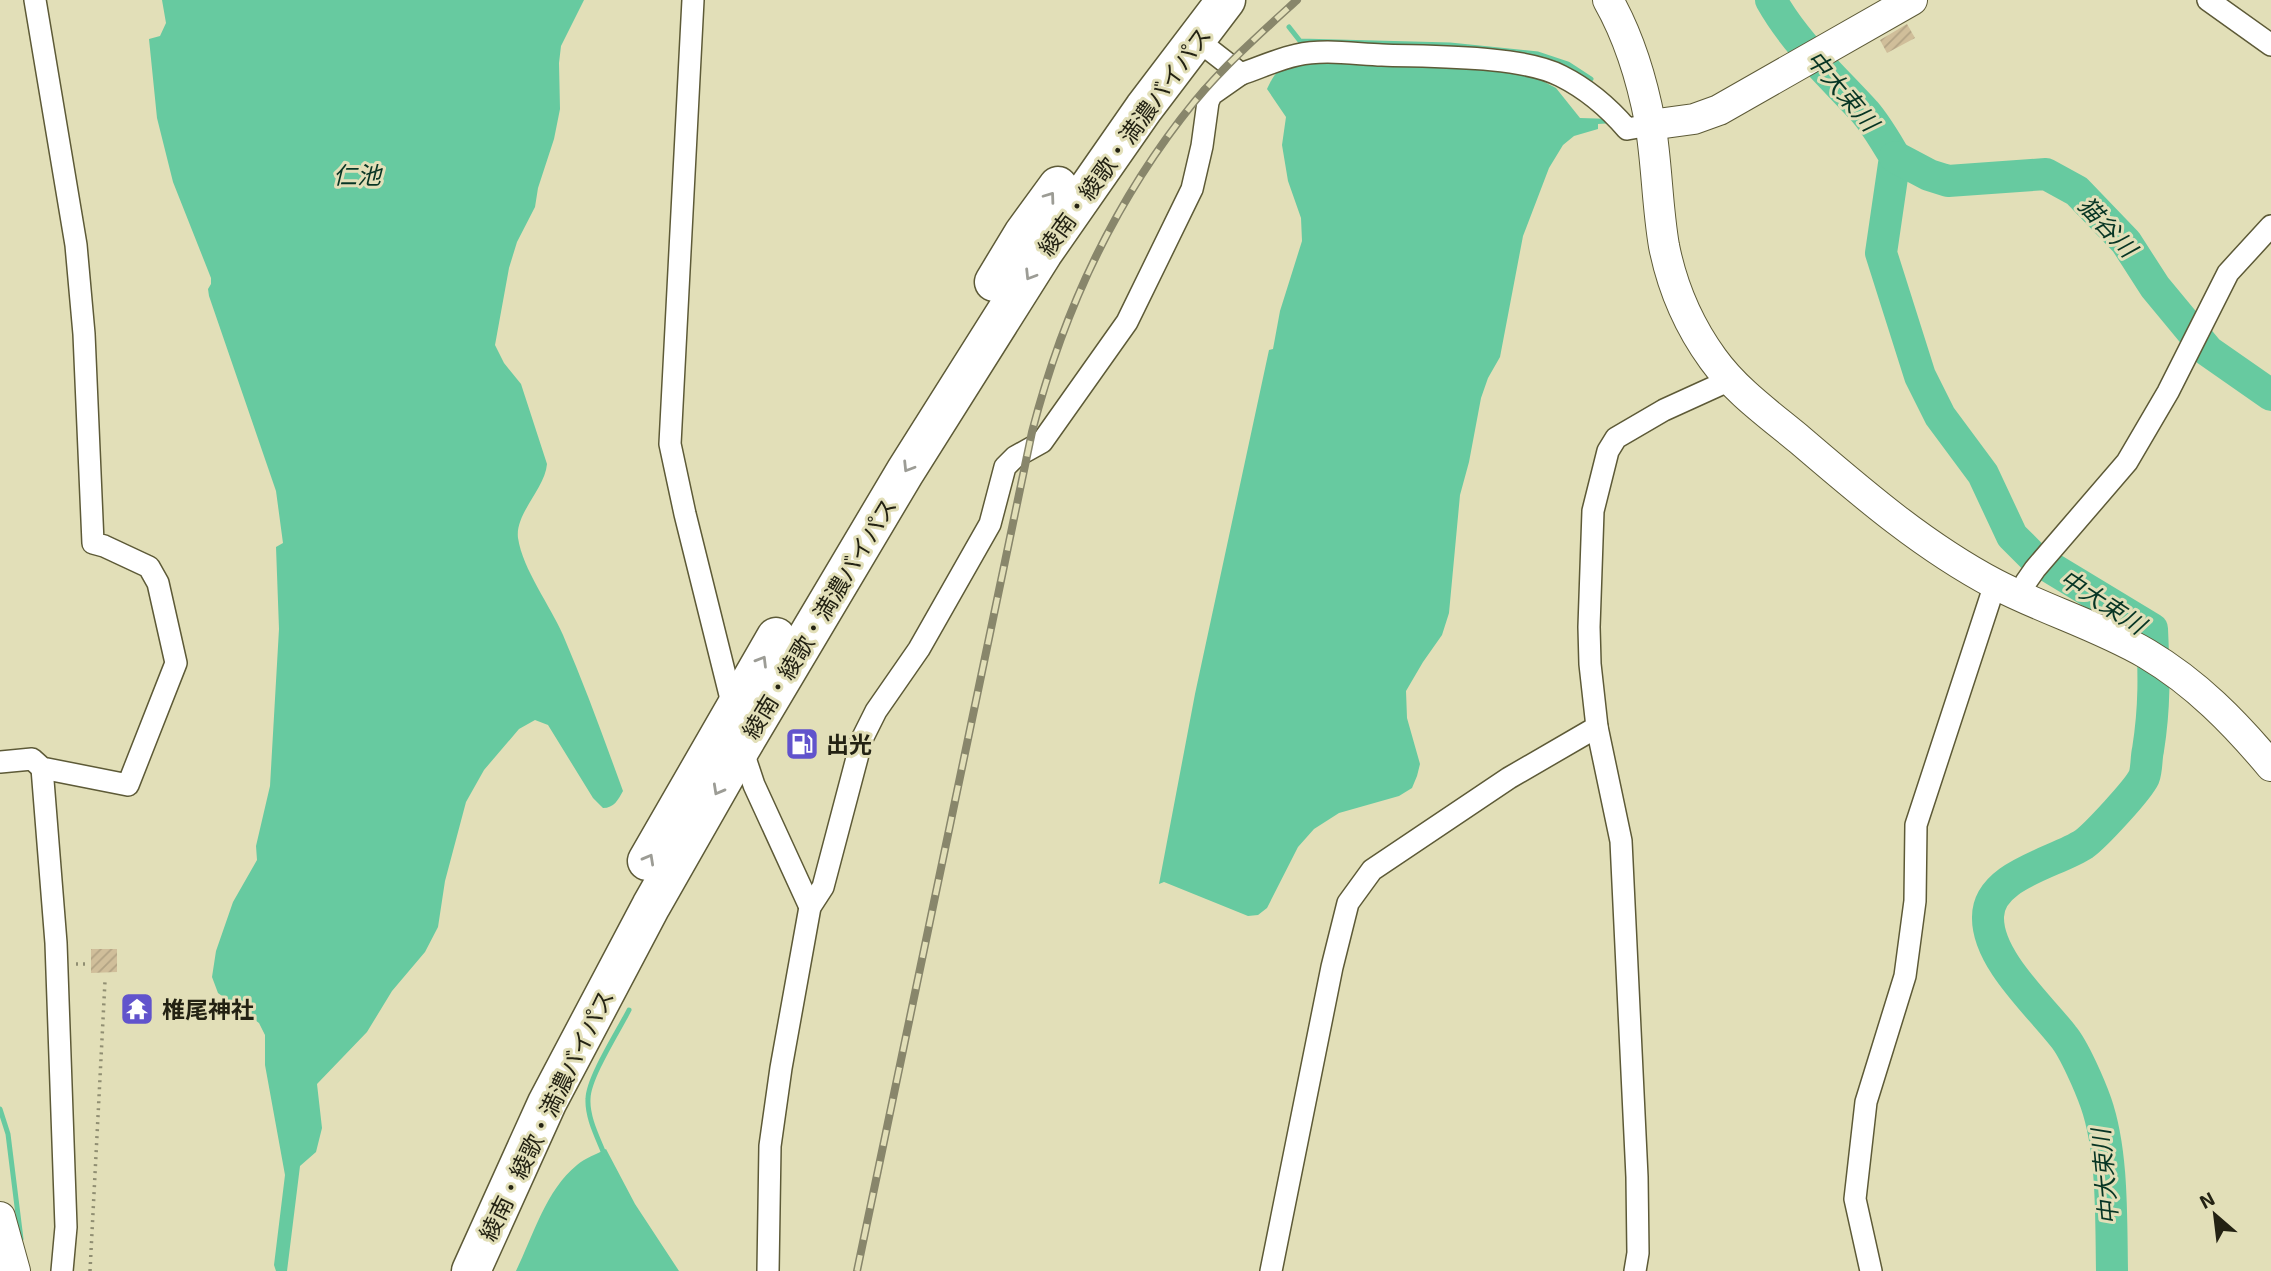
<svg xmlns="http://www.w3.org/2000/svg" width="2271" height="1271" viewBox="0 0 2271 1271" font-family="'Exo 2','Noto Sans JP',sans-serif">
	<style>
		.water { fill: #67caa0 }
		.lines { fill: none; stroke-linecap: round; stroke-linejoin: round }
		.stream { stroke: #67caa0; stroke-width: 5 }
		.river { stroke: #67caa0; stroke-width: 32 }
		.building { fill: url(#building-hatch) }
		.street-casing { stroke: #5d5a37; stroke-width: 24 }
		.secondary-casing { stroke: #5d5a37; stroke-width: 32 }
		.highway-casing { stroke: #5d5a37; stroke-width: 41 }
		.path { stroke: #908e72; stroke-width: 3.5; stroke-dasharray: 2 5; stroke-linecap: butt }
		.street { stroke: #fff; stroke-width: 21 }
		.secondary { stroke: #fff; stroke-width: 30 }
		.highway { stroke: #fff; stroke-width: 38 }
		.rail-casing { stroke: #88866b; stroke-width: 8 }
		.rail { stroke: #e2dfb8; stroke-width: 5; stroke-dasharray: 16; stroke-linecap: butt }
		.oneway { stroke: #9c9c95 }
		.labels { text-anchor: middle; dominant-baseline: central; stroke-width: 6; stroke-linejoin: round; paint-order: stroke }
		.street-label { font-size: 23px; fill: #232213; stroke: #e2dfb8 }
		.poi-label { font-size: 23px; font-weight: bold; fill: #232213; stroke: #e2dfb8; text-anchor: start }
		.water-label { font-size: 24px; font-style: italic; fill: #073524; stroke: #e2dfb8 }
	</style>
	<defs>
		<pattern id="building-hatch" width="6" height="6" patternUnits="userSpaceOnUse" patternTransform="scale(1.75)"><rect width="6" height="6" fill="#d0be9a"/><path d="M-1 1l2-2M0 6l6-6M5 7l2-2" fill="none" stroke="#b2a384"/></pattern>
	</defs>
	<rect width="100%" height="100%" fill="#e2dfb8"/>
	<!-- water -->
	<g class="water">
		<path d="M162,0H584L561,46L559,63L560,109L554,139L538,188L535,207L517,242L509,268L495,345L504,363L521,384L547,464C545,489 515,513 518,538C523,570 550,605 563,635C585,686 604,739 623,791C618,800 614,808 603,808L593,798L548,725L535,720L519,729L484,770L466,802L445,881L438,927L425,952L392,991L367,1032L317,1084L322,1128L316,1152L300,1166L287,1271H276L274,1265L285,1175L265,1065V1035L259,1023L218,993L212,977L216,951L233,902L257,860L256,846L270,786L279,629L276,547L283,543L276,491L209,296L208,289L211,284V278L173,182L157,118L149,39L160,36L166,23Z"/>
		<path d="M1316,62L1500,70L1533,76L1556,88L1580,118L1613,119L1614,123L1598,124V129L1574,136L1563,145L1549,168L1523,236L1500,357L1488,378L1481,398L1469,462L1460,495L1449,613L1442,635L1423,662L1406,691L1407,718L1420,764L1417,776L1412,788L1399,796L1339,813L1314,829L1298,847L1267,908L1258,915L1248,916L1164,882L1159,884L1195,694L1269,350L1273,349L1280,311L1302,241L1301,218L1288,181L1282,145L1286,117L1267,89C1280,61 1287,66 1316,62Z"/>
		<path d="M606,1149L635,1204L679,1271H516C533,1236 546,1190 577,1165C585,1158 597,1154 606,1149Z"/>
	</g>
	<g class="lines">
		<!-- stream -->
		<g class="stream">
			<polyline points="1289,27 1300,41 1450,45 1538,54 1568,64 1591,79"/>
			<polyline points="0,1109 8,1134 21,1239"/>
			<path d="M605,1156C598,1138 587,1118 588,1099C588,1078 619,1030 629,1010"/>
		</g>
		<!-- river -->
		<g class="river">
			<path d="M1771,0C1795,43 1832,76 1865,112C1877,126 1886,142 1895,157L1881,253L1920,376L1940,416L1983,474L2012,536L2033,557L2152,629C2154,673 2155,706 2148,750C2146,758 2147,769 2144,777C2138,790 2096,835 2084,844C2055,863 1988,875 1988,917C1987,959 2039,1005 2063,1036C2074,1049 2090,1086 2096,1103C2113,1152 2111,1218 2112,1271"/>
			<polyline points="1895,157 1929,175 1948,181 2046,174 2077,191 2126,242 2155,287 2208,351 2271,395"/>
		</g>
	</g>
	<!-- building -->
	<g class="building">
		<polygon points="1907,24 1915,38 1887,53 1880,40"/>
		<polygon points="91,949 117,949 117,972 91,973"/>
	</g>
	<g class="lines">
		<defs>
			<g id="street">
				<polyline points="693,0 670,444 685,514 734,711"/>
				<polyline points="2208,0 2271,45"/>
				<path d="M1196,39L1241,74C1259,68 1278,59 1297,55C1323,49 1355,54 1382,55C1428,57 1521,55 1561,76C1585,88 1609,108 1627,129L1650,125"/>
				<polyline points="2021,596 2026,582 2035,569 2127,462 2168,392 2228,273 2271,226"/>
				<polyline points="741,746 754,785 810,907"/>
				<polyline points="0,762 32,759 42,768 128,785 176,663 158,583 149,567 104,546 93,543 84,334 76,245 35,0"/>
				<polyline points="42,768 56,943 66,1227 62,1271"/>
				<polyline points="768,1271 770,1146 781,1068 810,907 823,887 862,739 876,711 919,649 990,524 1005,467 1015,457 1042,442 1127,322 1192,189 1202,146 1208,102 1211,95 1241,74"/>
				<polyline points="1271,1271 1332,967 1348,903 1372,870 1509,778 1597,727"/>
				<polyline points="1635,1271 1638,1253 1637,1177 1621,841 1597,727 1590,664 1589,627 1593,511 1608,451 1616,438 1664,410 1730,380"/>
				<polyline points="1871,1271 1855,1199 1866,1102 1905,976 1915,901 1916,825 1995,584"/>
			</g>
			<g id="secondary">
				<path d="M1608,0C1629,37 1642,80 1650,122C1657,163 1657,205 1664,246C1672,286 1689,326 1713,359C1736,391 1770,415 1800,440C1862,493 1923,546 1995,584C2045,610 2099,626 2147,654C2196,683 2235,723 2271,766"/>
				<polyline points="1650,125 1694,119 1719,110 1912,0"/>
				<polyline points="0,1217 15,1271"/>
			</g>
			<g id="highway">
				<polyline points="994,282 1023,234 1058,186"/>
				<polyline points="647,861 776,637"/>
				<polyline points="471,1271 547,1103 651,906 741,748 905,472 1043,253 1144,108 1226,0"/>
			</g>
		</defs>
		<!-- street casing -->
		<use href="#street" class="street-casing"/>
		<!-- secondary casing -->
		<use href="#secondary" class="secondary-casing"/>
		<!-- highway casing -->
		<use href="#highway" class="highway-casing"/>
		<!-- path -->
		<g class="path">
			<polyline points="76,964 85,964"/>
			<polyline points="90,1271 105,981"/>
		</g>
		<!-- street -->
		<use href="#street" class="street"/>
		<!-- secondary -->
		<use href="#secondary" class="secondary"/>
		<!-- highway -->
		<use href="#highway" class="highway"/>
		<defs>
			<path id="rail" d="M857,1271L1032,432C1063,311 1116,198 1195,101C1226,64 1262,32 1297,0"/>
		</defs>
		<!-- rail casing -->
		<use href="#rail" class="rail-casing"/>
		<!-- rail -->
		<use href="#rail" class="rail"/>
	</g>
	<!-- one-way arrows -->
	<defs><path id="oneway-chevron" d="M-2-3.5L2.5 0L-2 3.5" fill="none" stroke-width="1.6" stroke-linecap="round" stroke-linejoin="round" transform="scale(1.75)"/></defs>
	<g class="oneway">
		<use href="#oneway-chevron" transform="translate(1050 197) rotate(-54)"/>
		<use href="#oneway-chevron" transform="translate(1030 275) rotate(122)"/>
		<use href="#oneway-chevron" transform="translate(908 467) rotate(122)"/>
		<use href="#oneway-chevron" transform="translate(762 661) rotate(-59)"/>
		<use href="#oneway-chevron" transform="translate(718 790) rotate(119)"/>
		<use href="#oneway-chevron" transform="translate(649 859) rotate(-61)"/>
	</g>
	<!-- icons -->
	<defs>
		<symbol id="fuel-square" viewBox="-11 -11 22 22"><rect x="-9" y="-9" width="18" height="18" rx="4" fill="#6153cc" stroke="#e2dfb8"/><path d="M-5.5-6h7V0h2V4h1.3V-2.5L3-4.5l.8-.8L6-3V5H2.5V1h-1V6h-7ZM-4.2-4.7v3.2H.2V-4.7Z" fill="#fff"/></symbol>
		<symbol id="temple-square" viewBox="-11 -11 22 22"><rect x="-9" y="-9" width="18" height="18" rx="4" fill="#6153cc" stroke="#e2dfb8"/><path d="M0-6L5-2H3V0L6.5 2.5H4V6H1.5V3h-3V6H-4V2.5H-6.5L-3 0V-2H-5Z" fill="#fff"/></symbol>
	</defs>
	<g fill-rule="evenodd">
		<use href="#fuel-square" x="783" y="725" width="38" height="38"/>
		<use href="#temple-square" x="118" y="990" width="38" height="38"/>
	</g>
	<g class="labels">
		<!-- street labels -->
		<g class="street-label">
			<text transform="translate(1124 141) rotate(-54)">綾南・綾歌・満濃バイパス</text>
			<text transform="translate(819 618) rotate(-59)">綾南・綾歌・満濃バイパス</text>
			<text transform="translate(546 1115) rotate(-64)">綾南・綾歌・満濃バイパス</text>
		</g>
		<!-- poi labels -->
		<g class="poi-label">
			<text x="826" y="744">出光</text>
			<text x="162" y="1009">椎尾神社</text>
		</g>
		<!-- water labels -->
		<g class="water-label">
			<text transform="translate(1843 90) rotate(50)">中大束川</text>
			<text x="357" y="174">仁池</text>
			<text transform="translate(2108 226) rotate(47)">猫谷川</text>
			<text transform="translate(2103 601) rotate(33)">中大束川</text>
			<text transform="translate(2104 1177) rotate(-95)">中大束川</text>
		</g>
	</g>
	<!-- north arrow -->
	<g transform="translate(2215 1215) rotate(332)" stroke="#e2dfb8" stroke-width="5" paint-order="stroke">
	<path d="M0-5L12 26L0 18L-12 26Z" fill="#232213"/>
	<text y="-10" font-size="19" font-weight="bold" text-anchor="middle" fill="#232213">N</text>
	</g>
</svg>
